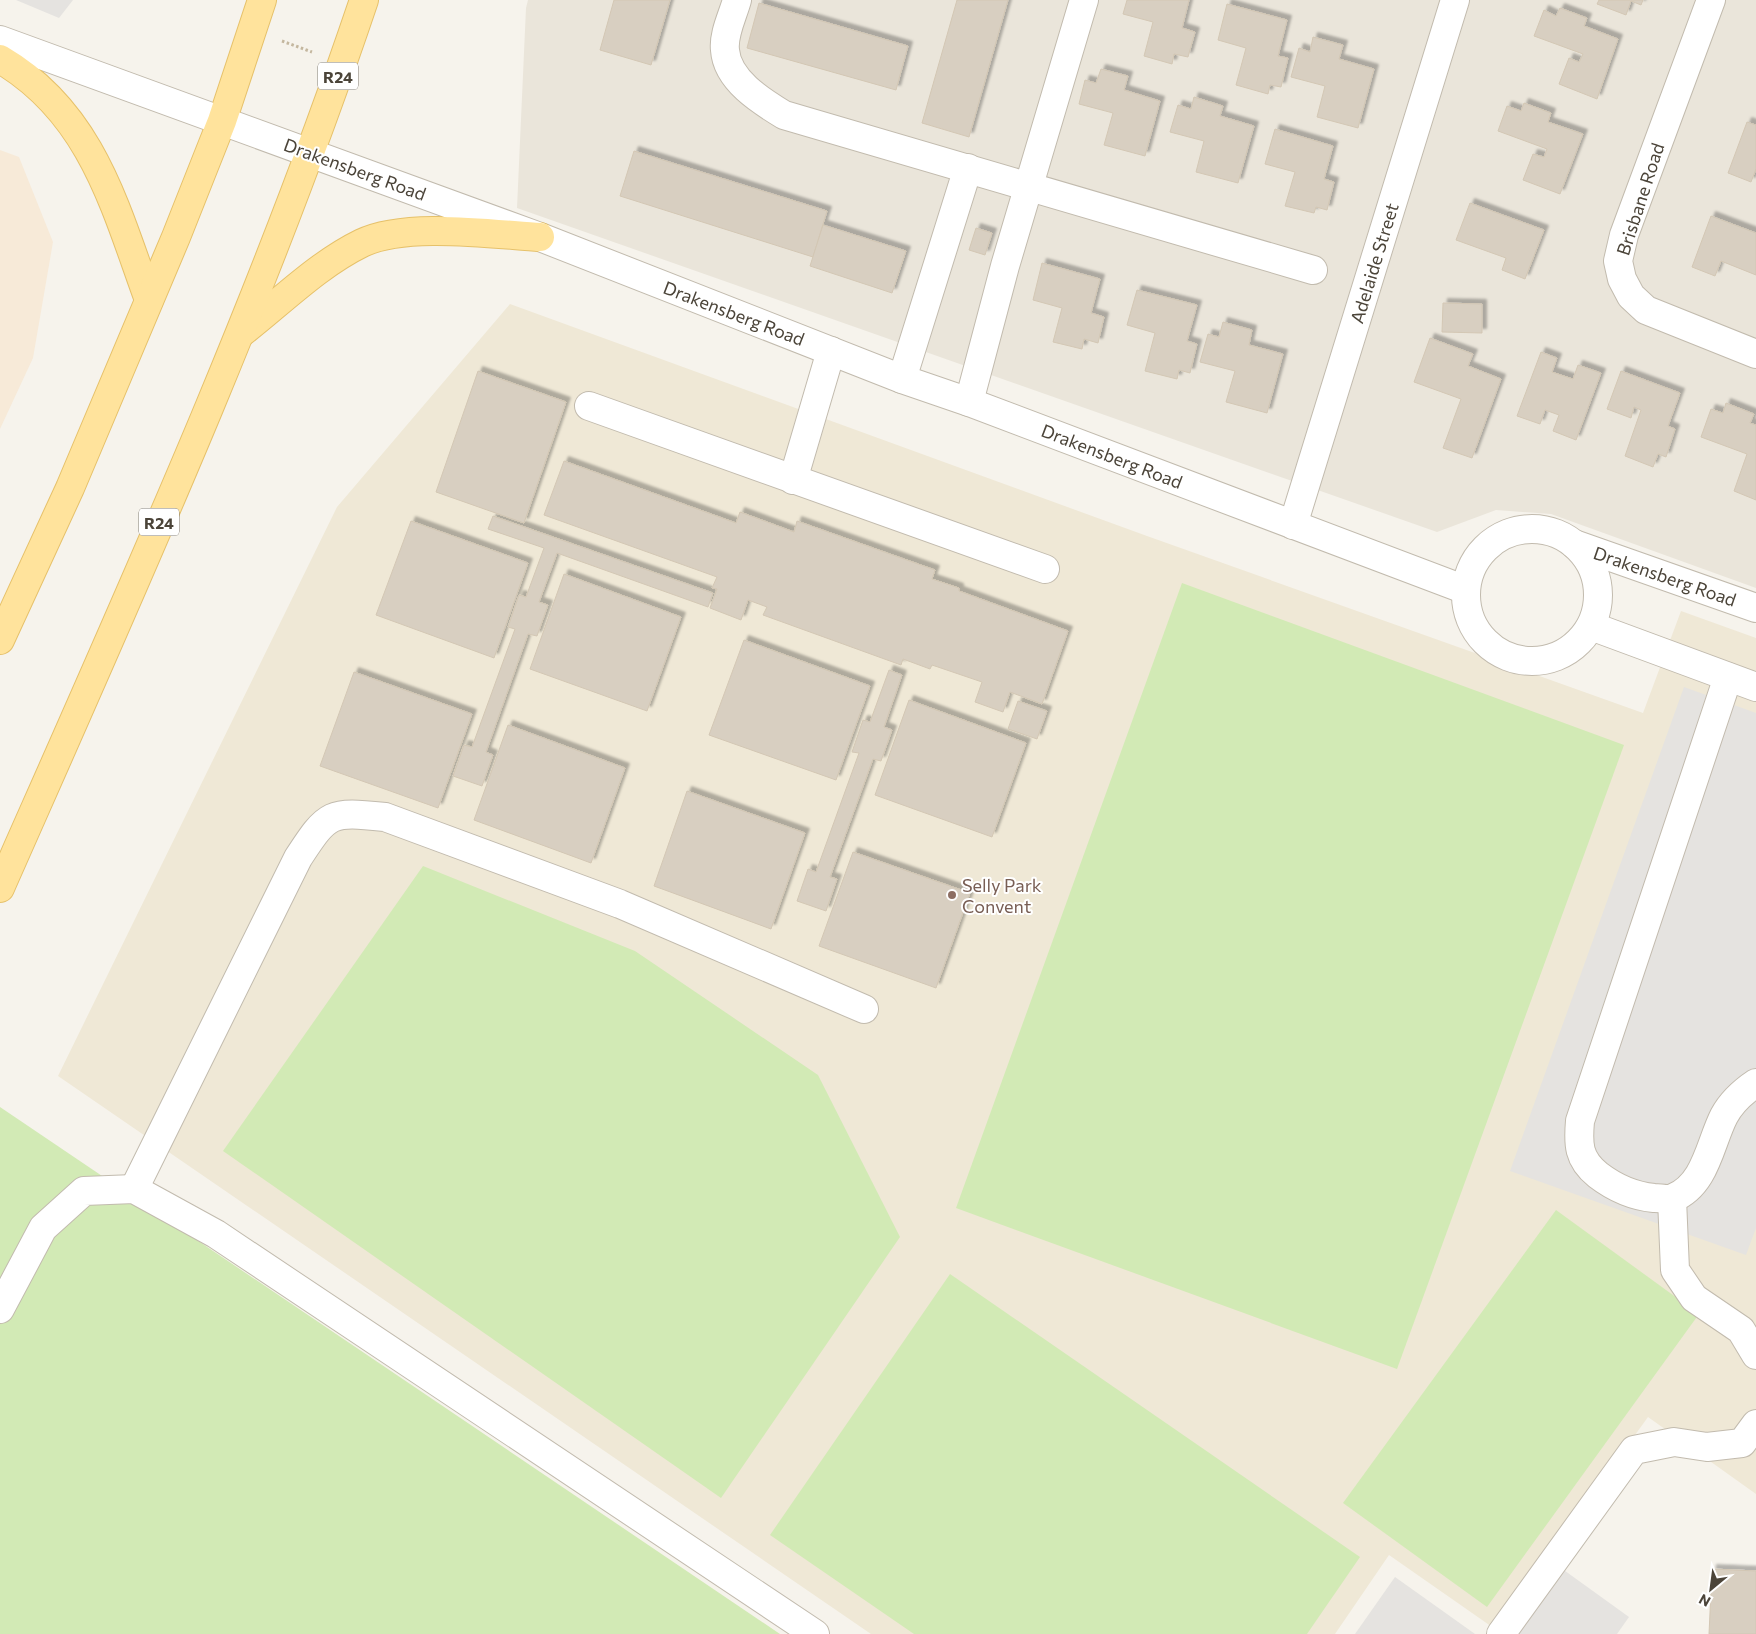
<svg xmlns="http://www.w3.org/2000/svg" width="1756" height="1634" viewBox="0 0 1756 1634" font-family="Commissioner,sans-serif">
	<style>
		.residential { fill: #eae5da }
		.commercial { fill: #f7ead8 }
		.education { fill: #efe8d6 }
		.green { fill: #d2eab5 }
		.parking { fill: #e5e3e0 }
		.building { fill: #d8cfc1; stroke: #d3c7b4; filter: url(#shadow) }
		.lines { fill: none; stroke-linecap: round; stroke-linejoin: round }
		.minor-casing { stroke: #c2bbae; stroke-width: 30 }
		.major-casing { stroke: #e6c16a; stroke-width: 30 }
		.path { stroke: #c4b79f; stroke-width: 3; stroke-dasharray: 2.5 2.5; stroke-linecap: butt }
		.minor { stroke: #fff; stroke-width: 28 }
		.major { stroke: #ffe39c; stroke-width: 28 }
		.education-dot { fill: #8d6e63; stroke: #fff; stroke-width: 2 }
		.labels { text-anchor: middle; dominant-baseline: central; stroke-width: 4; stroke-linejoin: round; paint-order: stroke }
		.shield { fill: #fff; stroke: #817c74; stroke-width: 1 }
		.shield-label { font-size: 16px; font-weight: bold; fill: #4b4439 }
		.street-label { font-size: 18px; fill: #4b4439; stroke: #fff }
		.education-label { font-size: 18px; fill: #785e54; stroke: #fff; text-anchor: start }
	</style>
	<defs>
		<filter id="shadow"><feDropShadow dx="4.5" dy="-4.5" stdDeviation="1" flood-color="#0004"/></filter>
	</defs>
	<rect width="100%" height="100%" fill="#f6f3ec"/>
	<!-- residential -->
	<polygon class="residential" points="528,0 1756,0 1756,588 1551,514 1496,510 1437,532 517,208 526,8"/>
	<!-- commercial -->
	<polygon class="commercial" points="0,150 19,157 53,242 33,358 0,429"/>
	<!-- education -->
	<polygon class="education" points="510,304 1147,536 1643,713 1681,611 1756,638 1756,1494 1648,1417 1495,1629 1389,1555 1335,1634 871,1634 58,1076 337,507"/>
	<!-- green -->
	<g class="green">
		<polygon points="1182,583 1624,745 1397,1369 956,1208"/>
		<polygon points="423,866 635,951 818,1075 900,1237 721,1498 223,1151"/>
		<polygon points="0,1107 780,1634 0,1634"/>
		<polygon points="1556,1210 1699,1314 1487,1607 1343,1503"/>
		<polygon points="950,1274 1360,1557 1307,1634 914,1634 770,1535"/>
	</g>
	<!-- parking -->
	<g class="parking">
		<polygon points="16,0 73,0 59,18"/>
		<polygon points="1684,687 1756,713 1756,1228 1746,1255 1510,1171"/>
		<polygon points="1561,1568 1629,1617 1617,1634 1512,1634"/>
		<polygon points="1395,1577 1475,1634 1355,1634"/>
	</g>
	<!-- building -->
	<g class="building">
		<polygon points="614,0 670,0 651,65 600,50"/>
		<polygon points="957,0 1008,0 969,137 922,123"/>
		<polygon points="1127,0 1189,0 1182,28 1195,32 1188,57 1174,54 1172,64 1144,56 1153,22 1123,14"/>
		<polygon points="1599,0 1643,0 1641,5 1631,1 1626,15 1597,4"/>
		<polygon points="759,3 908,46 896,90 747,48"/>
		<polygon points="1227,4 1287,20 1278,56 1288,58 1281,87 1270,85 1268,94 1236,85 1246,48 1218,40"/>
		<polygon points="1560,8 1587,18 1584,26 1618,39 1597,99 1559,84 1569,58 1579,62 1583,54 1534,36 1544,10 1556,16"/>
		<polygon points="1313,37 1343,45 1339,59 1374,69 1358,128 1317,117 1325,86 1291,77 1299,48 1310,52"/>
		<polygon points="1101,69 1128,76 1124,90 1160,101 1145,156 1104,145 1113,113 1079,104 1085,80 1096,83"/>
		<polygon points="1194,97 1223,106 1220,116 1254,126 1238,183 1196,172 1204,141 1170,132 1178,105 1191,109"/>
		<polygon points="1524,103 1551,113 1548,122 1583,134 1560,194 1523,180 1533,154 1544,157 1547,149 1498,131 1507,106 1521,111"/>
		<polygon points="1747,122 1756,125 1756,169 1751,182 1728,173"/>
		<polygon points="1275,129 1333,146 1324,179 1334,182 1327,210 1316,207 1314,213 1285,206 1295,172 1265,164"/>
		<polygon points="634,151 827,211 813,257 620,196"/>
		<polygon points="1470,203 1544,230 1525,279 1502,270 1506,258 1456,240"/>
		<polygon points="1711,216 1756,233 1756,275 1721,261 1715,276 1692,267"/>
		<polygon points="823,225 906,251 892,293 810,266"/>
		<polygon points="976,228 992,233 985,255 969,250"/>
		<polygon points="1042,263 1100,279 1091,313 1104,317 1098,343 1084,339 1082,349 1053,342 1062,308 1033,300"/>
		<polygon points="1137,290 1197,305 1187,341 1197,344 1190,373 1179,370 1177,379 1145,371 1155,333 1127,325"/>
		<polygon points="1443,303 1482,304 1482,333 1442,332"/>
		<polygon points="1223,322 1252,330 1249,345 1283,354 1267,413 1226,402 1235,371 1200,362 1208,334 1219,337"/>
		<polygon points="1430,338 1473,354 1468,366 1501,379 1472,458 1443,448 1461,399 1414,382"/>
		<polygon points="1541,352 1557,358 1552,372 1573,379 1578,365 1601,373 1576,440 1553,431 1559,415 1545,410 1540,424 1517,416"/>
		<polygon points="478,371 566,402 524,523 436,492"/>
		<polygon points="1621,371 1680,393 1668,426 1675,429 1666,457 1658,454 1653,467 1625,456 1641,410 1634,407 1631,418 1607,409"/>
		<polygon points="1726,403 1754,414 1750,423 1756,425 1756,500 1734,491 1747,454 1701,437 1711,409 1723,413"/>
		<polygon points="564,461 736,523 740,512 794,532 797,521 935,570 932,579 959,588 959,591 1068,631 1042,704 1010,692 1003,712 975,702 982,682 932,665 930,669 903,659 901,665 763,615 767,607 748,600 741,620 710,608 717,589 712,588 717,577 544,515"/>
		<polygon points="493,516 713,593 708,607 557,553 539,602 548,605 537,636 528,634 486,752 493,755 482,786 453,776 464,745 472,747 515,629 508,627 519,595 526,597 544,548 488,529"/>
		<polygon points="411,521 528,563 494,658 376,615"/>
		<polygon points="564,574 681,617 647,711 530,669"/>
		<polygon points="744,640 870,686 836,780 709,735"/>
		<polygon points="889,670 902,675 884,727 892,730 881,761 873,759 830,877 837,879 826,911 797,901 808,869 816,872 859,753 852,752 863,720 870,722"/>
		<polygon points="354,672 472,714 438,808 320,766"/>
		<polygon points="909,700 1026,743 992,837 875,795"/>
		<polygon points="1018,701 1047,711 1037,739 1008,729"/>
		<polygon points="508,725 625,768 591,863 474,820"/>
		<polygon points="687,791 805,833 771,929 654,886"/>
		<polygon points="853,852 970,893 936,988 819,946"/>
		<polygon points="1712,1569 1756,1571 1756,1634 1709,1634"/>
	</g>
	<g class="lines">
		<defs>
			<g id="minor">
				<path d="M737,0C733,15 723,34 725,50C727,80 761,101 784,115L1313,270"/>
				<polyline points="1711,0 1624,235 1618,261 1622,279 1631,296 1646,310 1756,354"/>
				<polyline points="0,40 540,237 902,379 969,402 1466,590"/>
				<polyline points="902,379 968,168"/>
				<polyline points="969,402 1005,266 1084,0"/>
				<polyline points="589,406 1045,569"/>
				<polyline points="793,480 831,351"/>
				<polyline points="1293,525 1455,0"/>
				<circle cx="1532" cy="595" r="66"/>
				<polyline points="1574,544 1756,608"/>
				<polyline points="1591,626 1756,687"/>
				<path d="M1728,677L1580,1121C1578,1144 1578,1159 1598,1175C1615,1188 1633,1196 1654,1198C1660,1198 1668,1200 1673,1198C1706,1185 1710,1143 1724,1116C1731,1103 1744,1091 1756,1083"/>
				<path d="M134,1189L298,858C328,812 330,811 385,817L620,904L864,1009"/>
				<polyline points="1672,1199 1675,1270 1694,1298 1741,1330 1756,1355"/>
				<polyline points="0,1309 43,1228 84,1191 134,1189 216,1234 815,1634"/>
				<polyline points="1501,1634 1634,1450 1674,1442 1707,1447 1742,1443 1756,1424"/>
			</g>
			<g id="major">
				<path d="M0,59C92,113 115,207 149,300"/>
				<path d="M241,333C280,303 317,265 362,243C405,222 492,234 540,237"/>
				<polyline points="0,640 70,488 176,237 222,121 262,0"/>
				<path d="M0,888C129,596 262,303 364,0"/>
			</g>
		</defs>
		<!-- minor casing -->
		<use href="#minor" class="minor-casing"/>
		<!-- major casing -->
		<use href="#major" class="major-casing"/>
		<!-- path -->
		<polyline class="path" points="282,41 312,52"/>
		<!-- minor -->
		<use href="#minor" class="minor"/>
		<!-- major -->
		<use href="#major" class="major"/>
	</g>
	<!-- markers -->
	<circle class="education-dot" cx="952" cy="895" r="5"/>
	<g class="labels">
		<!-- shield labels -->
		<g class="shield">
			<rect x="318" y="62.5" width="40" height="27" rx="4"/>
			<rect x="139" y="508.5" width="40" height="27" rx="4"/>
		</g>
		<g class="shield-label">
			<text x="338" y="76">R24</text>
			<text x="159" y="522">R24</text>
		</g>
		<!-- street labels -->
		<g class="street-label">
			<text transform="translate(355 169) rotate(20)">Drakensberg Road</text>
			<text transform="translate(1640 199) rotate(-72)">Brisbane Road</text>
			<text transform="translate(1374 263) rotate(-73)">Adelaide Street</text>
			<text transform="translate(734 313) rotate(21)">Drakensberg Road</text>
			<text transform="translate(1112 456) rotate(21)">Drakensberg Road</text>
			<text transform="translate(1665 576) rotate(19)">Drakensberg Road</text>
		</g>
		<!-- education labels -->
		<g class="education-label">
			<text x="962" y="885">Selly Park<tspan x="962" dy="21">Convent</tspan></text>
		</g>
	</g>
	<!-- north arrow -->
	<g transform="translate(1711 1589) rotate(209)" stroke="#ffffff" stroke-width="4" paint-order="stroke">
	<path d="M0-4L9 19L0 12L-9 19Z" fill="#4b4439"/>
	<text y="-8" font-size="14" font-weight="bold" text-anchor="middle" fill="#4b4439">N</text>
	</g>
</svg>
